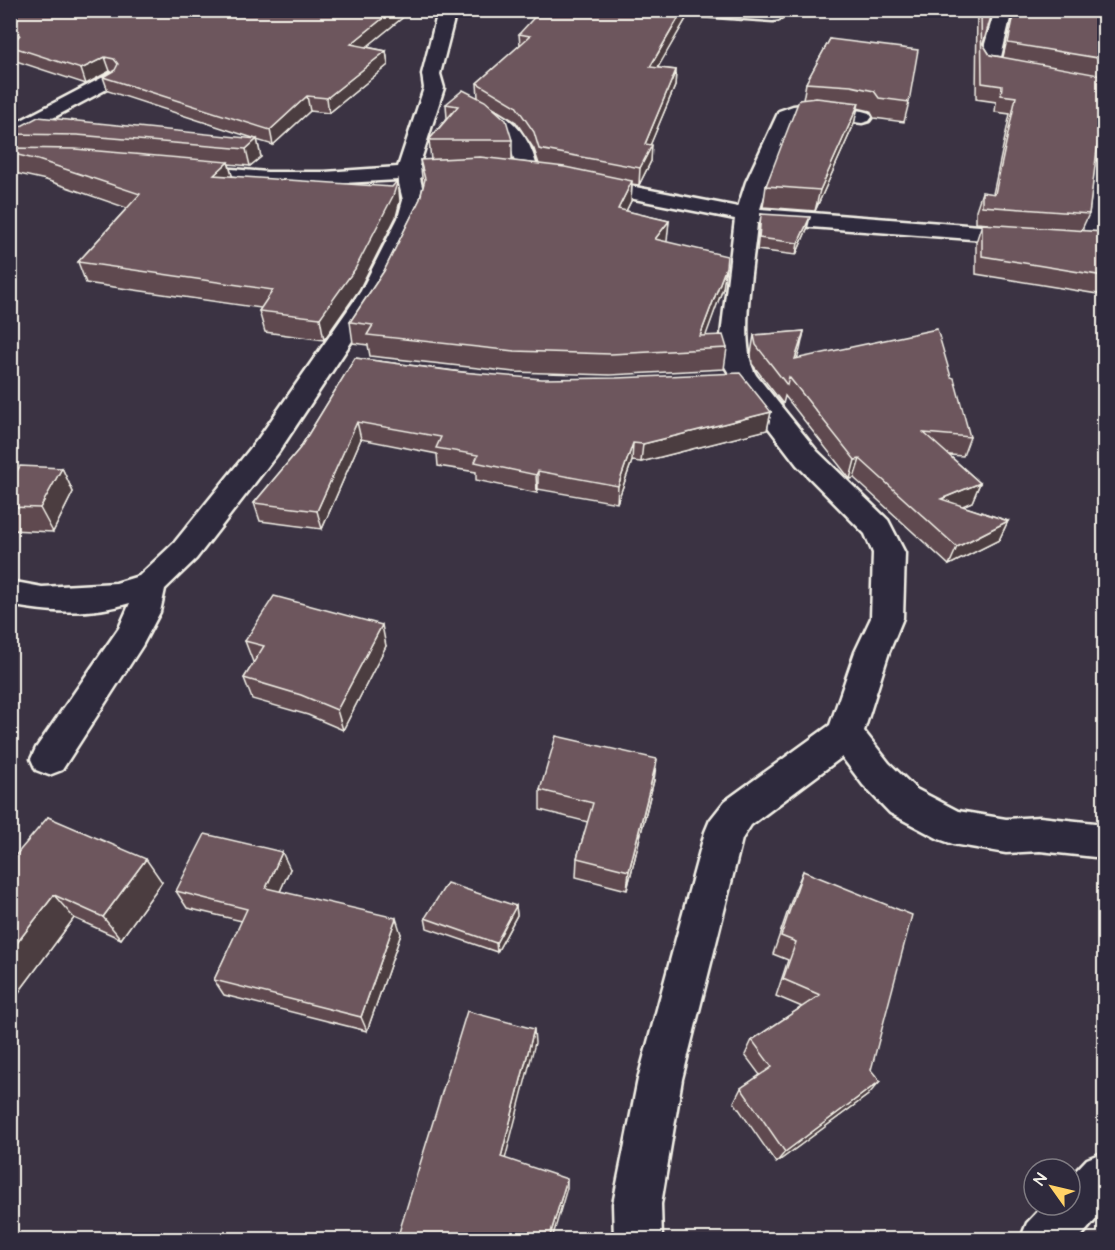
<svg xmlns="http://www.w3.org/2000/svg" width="1115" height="1250" viewBox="0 0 1115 1250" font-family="'Architects Daughter',sans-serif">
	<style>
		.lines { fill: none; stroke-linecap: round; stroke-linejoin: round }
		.street-casing { stroke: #f4f1e8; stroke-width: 5 }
		.secondary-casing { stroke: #f4f1e8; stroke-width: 5 }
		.street { fill: #2f2a3d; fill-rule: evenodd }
		.secondary { fill: #2f2a3d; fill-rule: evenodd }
		.wall { fill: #5e4a50; stroke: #f4f1e8; stroke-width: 1.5; fill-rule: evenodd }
		.shaded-wall { fill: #4c3c41; stroke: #f4f1e8; stroke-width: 1.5 }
		.building { fill: #6d565d; stroke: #f4f1e8; stroke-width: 1.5 }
	</style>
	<rect width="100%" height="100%" fill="#3b3343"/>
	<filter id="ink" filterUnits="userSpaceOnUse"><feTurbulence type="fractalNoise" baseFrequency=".0167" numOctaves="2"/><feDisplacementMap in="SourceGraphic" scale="12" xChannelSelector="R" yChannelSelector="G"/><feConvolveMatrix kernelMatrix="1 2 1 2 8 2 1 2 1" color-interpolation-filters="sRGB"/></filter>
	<g filter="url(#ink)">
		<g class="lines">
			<defs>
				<g id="street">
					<path d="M435,10H453L454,19L440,74L444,88L419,166L467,163L475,164L478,169L475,174L467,175L420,178L425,200L420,218L385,291L278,453L196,559L165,589L160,612L142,646L62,770L49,775L36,770L31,759L36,748L119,628L130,603C92,615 49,613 10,605V581L42,587L116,583L139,576L174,543L258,439L361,291L398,218L403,200L398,180L325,184H267L186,177L178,176L175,171L178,166L186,165L267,172H325L398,167L424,88L422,74L436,19Z"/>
					<polygon points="678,10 768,10 779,12 782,16 779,20 773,21 686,15"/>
					<polygon points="995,10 1012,10 1000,61 1104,79 1104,91 987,70 980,61"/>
					<polygon points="111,73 118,75 120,79 118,83 10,141 10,126"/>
					<path d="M470,101C509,111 531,134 538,173L535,178L527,179L519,178L511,147L503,135L463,111L460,107L463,103Z"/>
					<path d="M812,104L862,111L869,113L872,117L869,121L862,123L812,116L794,119L768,182L760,209L1083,234L1094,151L1097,147L1104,145V249L757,223C754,261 737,343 756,375L817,451L888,520L905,553L903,618L889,652L864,731L889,763L916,789L958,811L1006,819L1040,817L1104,824V858L1040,851L1006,853L953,844L939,839L890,813L863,785L842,757L751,825L742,839L682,1079L661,1204L662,1240H614L613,1204L638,1079L705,832L710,820L725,801L830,725L855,652L871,618L873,553L865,534L797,465L736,385L724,365L721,335L735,219L589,190L581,189L578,184L581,179L589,178L738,207L746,182L779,111L793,106Z"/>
				</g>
				<polygon id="secondary" points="1104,1152 1104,1210 1078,1240 1020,1240 1027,1223 1044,1205 1070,1205 1070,1177 1087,1159"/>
			</defs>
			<!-- street casing -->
			<use href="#street" class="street-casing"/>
			<!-- secondary casing -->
			<use href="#secondary" class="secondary-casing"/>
			<!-- street -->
			<use href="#street" class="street"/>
			<!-- secondary -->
			<use href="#secondary" class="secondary"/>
		</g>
		<!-- wall -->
		<g class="wall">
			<polygon points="10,10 412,10 366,47 386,51 388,65 329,113 310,111 273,145 257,140 261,157 250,166 229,164 232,176 400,201 396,217 359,290 324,340 265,332 259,311 261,308 86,283 78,262 127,208 46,180 10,172 10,148 12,148 10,144 10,132 256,139 108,91 103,77 112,72 110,71 86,84 10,59"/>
			<polygon points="780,10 798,10 795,15 784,14"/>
			<polygon points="977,10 993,10 983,44 990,55 1003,57 1014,10 1104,10 1104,143 1097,145 1089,214 1081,231 1104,232 1104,295 976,274 976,242 982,224 989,224 976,223 976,210 982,192 993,194 1010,114 995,112 996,102 976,99"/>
			<path d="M687,17L657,68L676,70L675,86L650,145L651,161L639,185L632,184L631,201L626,211L669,221L666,242L723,288L705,336L727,348L724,369L610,375L514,372L370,356L368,345L353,343L350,322L384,271L420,199L423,186L420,160H431L429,140L447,118L446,104L478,97L477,83L520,45L519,34ZM493,108L516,122L534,149L539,164L512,161V140Z"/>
			<polygon points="830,39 909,102 904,122 874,118 870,111 857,108 854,124 815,211 763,207 766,186 803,100 806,83"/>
			<polygon points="761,214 807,229 796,255 757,250"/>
			<polygon points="804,331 797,358 970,437 963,456 949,455 980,483 972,502 962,506 1008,521 999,540 949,565 854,478 850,479 785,396 783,404 752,364 751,354 754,335"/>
			<polygon points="355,358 771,412 767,430 641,462 632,461 617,503 538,489 537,493 476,480 476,472 438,466 437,454 361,439 322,529 260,521 254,503 300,448"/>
			<polygon points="62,468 73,492 53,532 10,530 10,482"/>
			<polygon points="245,641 386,646 343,730 308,715 252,699 244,678 254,662 253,662"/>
			<polygon points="654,780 627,890 576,877 577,858 588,822 540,810 540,790"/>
			<polygon points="48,817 162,882 121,939 74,918 10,1004"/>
			<polygon points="290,869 280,891 401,934 367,1031 224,995 214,980 242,921 187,908 176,891"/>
			<polygon points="803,871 871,1070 868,1095 776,1163 734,1102 741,1088 760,1075 745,1055 752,1040 802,1007 776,996 788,960 773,954 795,890"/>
			<polygon points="516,906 517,915 497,952 427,928 425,918"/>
		</g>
		<!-- shaded-wall -->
		<g class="shaded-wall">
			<polygon points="393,10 412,10 353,58 351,44"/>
			<polygon points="683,10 687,10 687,17 649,83 650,67"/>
			<polygon points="386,51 388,65 329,113 327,98"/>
			<polygon points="105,57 110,71 86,84 81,69"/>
			<polygon points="676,70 675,86 644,160 645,144"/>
			<polygon points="307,96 310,111 273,145 270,130"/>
			<polygon points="859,103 854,124 815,211 820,190"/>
			<polygon points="1103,128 1104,128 1104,143 1096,145 1099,134"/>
			<polygon points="257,139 261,157 250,166 246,149"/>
			<polygon points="652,145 651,161 639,185 640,168"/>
			<polygon points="228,162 234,182 214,175"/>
			<polygon points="398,180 400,201 396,217 359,290 324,340 320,318"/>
			<polygon points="632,181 631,201 617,229 618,209"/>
			<polygon points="810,217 807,229 796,255 798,243"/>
			<polygon points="669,221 667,241 653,259 655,239"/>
			<polygon points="726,267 723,288 701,349 700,336"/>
			<polygon points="804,331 800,350 791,378 795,359"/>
			<polygon points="771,412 767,430 641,462 643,444"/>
			<polygon points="357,422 361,439 322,529 317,511"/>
			<polygon points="633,443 632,461 617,503 618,486"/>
			<polygon points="860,459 854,478 850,479 855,460"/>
			<polygon points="62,468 73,492 53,532 40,508"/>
			<polygon points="538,471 538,489 537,493 536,475"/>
			<polygon points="980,483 972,502 934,518 941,499"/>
			<polygon points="1008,521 999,540 949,565 957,547"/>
			<polygon points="382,625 386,646 343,730 337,710"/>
			<polygon points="657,759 654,780 627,890 629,871"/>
			<polygon points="282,852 290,869 274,905 266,888"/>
			<polygon points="146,859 162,882 121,939 103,917"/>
			<polygon points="54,895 74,918 10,1004 10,952"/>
			<polygon points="516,906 517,915 497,952 496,943"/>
			<polygon points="396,918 401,934 367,1031 361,1017"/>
			<polygon points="534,1029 535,1043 503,1167 501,1157"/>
			<polygon points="880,1081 868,1095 776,1163 785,1152"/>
			<polygon points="567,1179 567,1188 552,1239 549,1239"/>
		</g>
		<!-- building -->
		<g class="building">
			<polygon points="10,10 393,10 351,44 386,51 327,98 307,96 270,130 103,77 115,70 118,64 114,59 105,57 81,69 10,46 10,41 15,40 20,35 15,28 10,28"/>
			<polygon points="541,10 683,10 650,67 676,70 645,144 652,145 640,168 539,149 534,132 516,106 477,83 530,36 519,34"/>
			<polygon points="981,10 993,10 983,44 990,55 1104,76 1104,128 1099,134 1089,214 982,206 982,192 995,194 1016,97 1001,95 1002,86 982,83"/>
			<polygon points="1015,10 1104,10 1104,59 1008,43"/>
			<polygon points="830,39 918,50 909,102 879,98 874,91 851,86 806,83"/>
			<polygon points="463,90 485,101 506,120 512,140 429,140 458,106 446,104"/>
			<polygon points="816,98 859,103 820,190 766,186 799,100"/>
			<polygon points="38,117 257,139 246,149 77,135 10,134 10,132"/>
			<polygon points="10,148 75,149 228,162 214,175 392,187 398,180 393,196 355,269 320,318 259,311 273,290 78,262 140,194 38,160 10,153"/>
			<polygon points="480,157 565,167 632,181 618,209 669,221 655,239 727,256 726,267 700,336 723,335 727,348 611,354 514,351 367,335 373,325 350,322 384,271 420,199 425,179 420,160"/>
			<polygon points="761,214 810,217 798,243 759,238"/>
			<polygon points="982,224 1104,232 1104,276 982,256"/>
			<polygon points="937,329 951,377 954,378 970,437 924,433 980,483 941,499 1008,521 957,547 860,459 855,460 789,377 787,385 756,345 754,335 804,331 795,359"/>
			<polygon points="355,358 461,372 542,379 616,378 740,373 771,412 643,444 633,443 618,486 538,471 536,475 475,462 478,455 436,448 441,437 357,422 317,511 254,503 300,448"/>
			<polygon points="20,466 62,468 40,508 10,507 10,482"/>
			<polygon points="274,596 382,625 337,710 301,695 244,678 264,646 245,641"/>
			<polygon points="556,736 657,759 629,871 577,858 593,803 540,790"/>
			<polygon points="48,817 146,859 103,917 54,895 10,952 10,862"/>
			<polygon points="205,834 282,852 266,888 396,918 361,1017 214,980 247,909 176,891"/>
			<polygon points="803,871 912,915 871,1070 880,1081 785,1152 741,1088 772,1067 752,1040 820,995 783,979 796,942 781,936"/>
			<polygon points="447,883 516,906 496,943 425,918"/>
			<polygon points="467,1011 534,1029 501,1157 567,1179 549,1239 397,1239"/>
		</g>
	</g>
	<!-- margin -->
	<rect width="1115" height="1250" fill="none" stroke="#2f2a3d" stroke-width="36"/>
	<rect x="18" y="18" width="1079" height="1214" fill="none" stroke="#f4f1e8" stroke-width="2" filter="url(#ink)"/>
	<!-- north arrow -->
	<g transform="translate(1052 1187) rotate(304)"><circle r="28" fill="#2f2a3d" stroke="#7e7a81" stroke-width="1.5"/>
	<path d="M0-4.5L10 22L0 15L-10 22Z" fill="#ffd166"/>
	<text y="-9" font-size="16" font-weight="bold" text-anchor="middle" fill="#f4f1e8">N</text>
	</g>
</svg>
